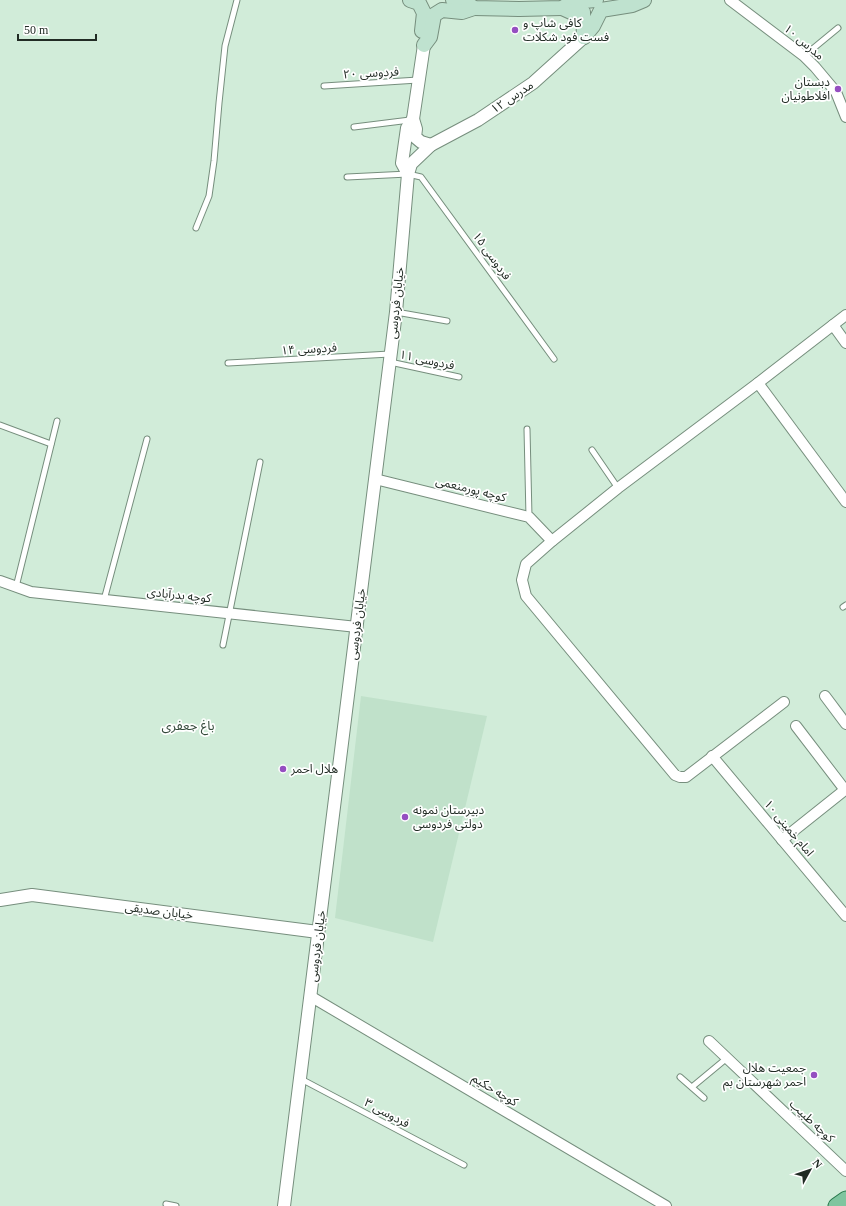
<svg xmlns="http://www.w3.org/2000/svg" width="846" height="1206" viewBox="0 0 846 1206" font-family="'Times New Roman','Noto Sans Arabic',serif">
	<style>
		.built { fill: #c0e1ca }
		.lines { fill: none; stroke-linecap: round; stroke-linejoin: round }
		.service-casing { stroke: #768e7d; stroke-width: 7 }
		.minor-casing { stroke: #768e7d; stroke-width: 12 }
		.tertiary-casing { stroke: #768e7d; stroke-width: 14 }
		.secondary-casing { stroke: #768e7d; stroke-width: 16 }
		.primary-casing { stroke: #26764a; stroke-width: 17 }
		.service { stroke: #fff; stroke-width: 5 }
		.minor { stroke: #fff; stroke-width: 10 }
		.tertiary { stroke: #fff; stroke-width: 12 }
		.secondary { stroke: #bfe2cf; stroke-width: 14 }
		.primary { stroke: #7fc59f; stroke-width: 15 }
		.poi-dot { fill: #954ec1; stroke: #fff; stroke-width: 1.5 }
		.labels { text-anchor: middle; dominant-baseline: central; stroke-width: 3.5; stroke-linejoin: round; paint-order: stroke }
		.poi-label { font-size: 12px; fill: #212b24; stroke: #fff; text-anchor: start }
		.street-label { font-size: 12px; fill: #212b24; stroke: #fff }
		.neighbourhood-label { font-size: 13px; fill: #33493a; stroke: #fff }
	</style>
	<rect width="100%" height="100%" fill="#d1ecd9"/>
	<!-- built -->
	<polygon class="built" points="361,696 487,716 433,942 335,918"/>
	<g class="lines">
		<defs>
			<g id="service">
				<polyline points="804,56 838,28"/>
				<polyline points="324,86 418,80"/>
				<polyline points="354,127 410,120"/>
				<polyline points="347,177 408,174 421,177 554,359"/>
				<polyline points="196,228 209,196 214,161 219,103 225,46 237,0"/>
				<polyline points="396,312 447,321"/>
				<polyline points="390,362 459,377"/>
				<polyline points="228,363 390,354"/>
				<polyline points="0,425 51,444"/>
				<polyline points="527,429 529,517"/>
				<polyline points="592,450 618,488"/>
				<polyline points="16,587 57,421"/>
				<polyline points="104,600 147,439"/>
				<polyline points="843,607 846,605"/>
				<polyline points="223,645 260,462"/>
				<polyline points="680,1077 704,1098"/>
				<polyline points="301,1079 464,1165"/>
				<polyline points="692,1087 727,1058"/>
				<polyline points="166,1204 176,1206"/>
			</g>
			<g id="minor">
				<polyline points="730,0 804,56 815,67 836,92 846,117"/>
				<polyline points="846,315 833,325 846,343"/>
				<polyline points="758,383 846,502"/>
				<polyline points="375,479 529,517 552,541"/>
				<polyline points="0,581 31,592 357,627"/>
				<polyline points="825,696 846,724"/>
				<polyline points="784,702 686,777 680,777 675,775 526,596 522,580 526,564 552,541 618,488 758,383 833,325"/>
				<polyline points="796,726 845,790"/>
				<polyline points="712,756 846,916"/>
				<polyline points="782,840 846,789"/>
				<polyline points="310,996 666,1206"/>
				<polyline points="709,1041 846,1171"/>
			</g>
			<g id="tertiary">
				<polyline points="413,119 416,129 415,137 421,142 431,145"/>
				<polyline points="408,174 411,164 431,145 478,120 533,83 584,37"/>
				<polyline points="0,900 32,895 318,932"/>
				<polyline points="284,1206 396,312 408,174 402,163 407,128 413,119 424,45"/>
			</g>
			<g id="secondary">
				<polyline points="410,0 419,3 424,13 422,31"/>
				<polyline points="453,0 464,1 474,8 519,9 562,8 572,2 596,0"/>
				<polyline points="562,8 573,13 583,12 584,37"/>
				<polyline points="584,37 593,26 601,10 632,5 644,0"/>
				<polyline points="424,45 430,37 434,15 442,10 462,12 474,8"/>
			</g>
			<polyline id="primary" points="836,1206 846,1199"/>
		</defs>
		<!-- service casing -->
		<use href="#service" class="service-casing"/>
		<!-- minor casing -->
		<use href="#minor" class="minor-casing"/>
		<!-- tertiary casing -->
		<use href="#tertiary" class="tertiary-casing"/>
		<!-- secondary casing -->
		<use href="#secondary" class="secondary-casing"/>
		<!-- primary casing -->
		<use href="#primary" class="primary-casing"/>
		<!-- service -->
		<use href="#service" class="service"/>
		<!-- minor -->
		<use href="#minor" class="minor"/>
		<!-- tertiary -->
		<use href="#tertiary" class="tertiary"/>
		<!-- secondary -->
		<use href="#secondary" class="secondary"/>
		<!-- primary -->
		<use href="#primary" class="primary"/>
	</g>
	<!-- markers -->
	<g class="poi-dot">
		<circle cx="515" cy="30" r="4"/>
		<circle cx="838" cy="89" r="4"/>
		<circle cx="283" cy="769" r="4"/>
		<circle cx="405" cy="817" r="4"/>
		<circle cx="814" cy="1075" r="4"/>
	</g>
	<g class="labels">
		<!-- poi labels -->
		<g class="poi-label">
			<text x="523" y="23">کافی شاپ و<tspan x="523" dy="14">فست فود شکلات</tspan></text>
			<text x="830" y="82" text-anchor="end">دبستان<tspan x="830" dy="14">افلاطونیان</tspan></text>
			<text x="291" y="769">هلال احمر</text>
			<text x="413" y="810">دبیرستان نمونه<tspan x="413" dy="14">دولتی فردوسی</tspan></text>
			<text x="806" y="1068" text-anchor="end">جمعیت هلال<tspan x="806" dy="14">احمر شهرستان بم</tspan></text>
		</g>
		<!-- street labels -->
		<g class="street-label">
			<text transform="translate(804 42) rotate(40)">مدرس ۱۰</text>
			<text transform="translate(371 73) rotate(-3)">فردوسی ۲۰</text>
			<text transform="translate(512 97) rotate(-34)">مدرس ۱۲</text>
			<text transform="translate(492 256) rotate(54)">فردوسی ۱۵</text>
			<text transform="translate(396 303) rotate(-84)">خیابان فردوسی</text>
			<text transform="translate(309 349) rotate(-3)">فردوسی ۱۴</text>
			<text transform="translate(427 360) rotate(12)">فردوسی ۱۱</text>
			<text transform="translate(471 489) rotate(14)">کوچه پورمنعمی</text>
			<text transform="translate(179 595) rotate(6)">کوچه بدرآبادی</text>
			<text transform="translate(357 624) rotate(-83)">خیابان فردوسی</text>
			<text transform="translate(789 828) rotate(50)">امام خمینی ۱۰</text>
			<text transform="translate(159 911) rotate(7)">خیابان صدیقی</text>
			<text transform="translate(317 946) rotate(-83)">خیابان فردوسی</text>
			<text transform="translate(495 1090) rotate(31)">کوچه حکیم</text>
			<text transform="translate(387 1113) rotate(28)">فردوسی ۳</text>
			<text transform="translate(812 1121) rotate(43)">کوچه طبیب</text>
		</g>
		<!-- neighbourhood labels -->
		<g class="neighbourhood-label">
			<text x="188" y="725">باغ جعفری</text>
		</g>
	</g>
	<!-- north arrow -->
	<g transform="translate(810 1170) rotate(50)" stroke="#ffffff" stroke-width="3" paint-order="stroke">
	<path d="M0-3L7 15L0 10L-7 15Z" fill="#212b24"/>
	<text y="-6" font-size="11" font-weight="bold" text-anchor="middle" fill="#212b24">N</text>
	</g>
	<!-- scale -->
	<path d="M18 34v6h78v-6" fill="none" stroke="#212b24" stroke-width="2"/>
	<text x="24" y="34" font-size="12" fill="#212b24" stroke="#ffffff" stroke-width="3" paint-order="stroke">50 m</text>
</svg>
